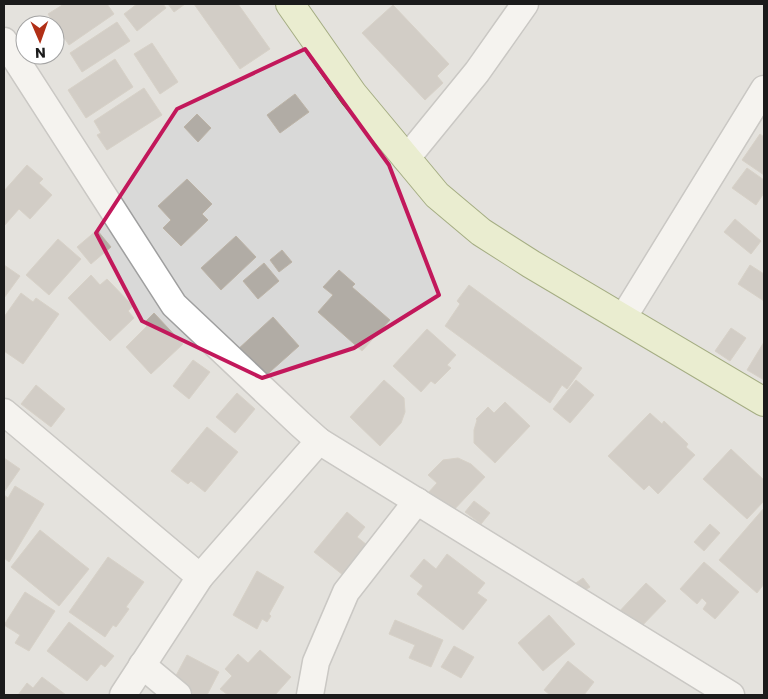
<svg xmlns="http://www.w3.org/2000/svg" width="768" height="699" viewBox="0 0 768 699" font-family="Poppins,sans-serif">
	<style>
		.residential { fill: #d9d9d8; fill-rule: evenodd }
		.building { fill: #b1aca5; stroke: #bcb3a6 }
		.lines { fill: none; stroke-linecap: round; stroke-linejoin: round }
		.street-casing { stroke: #9f9f9f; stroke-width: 29 }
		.secondary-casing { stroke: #4e6510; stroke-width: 30 }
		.street { stroke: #fff; stroke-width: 26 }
		.secondary { stroke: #e6f1ba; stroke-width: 28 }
		.marked { fill: none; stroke: #c2185b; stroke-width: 4; stroke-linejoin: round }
	</style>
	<rect width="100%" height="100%" fill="#eceae2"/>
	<!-- residential -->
	<path class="residential" d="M4,4H764V695H4ZM25,25H55V55H25Z"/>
	<!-- building -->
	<g class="building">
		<polygon points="64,4 107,4 114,14 69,45 48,14"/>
		<polygon points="137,4 163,4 166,8 137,31 124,14"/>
		<polygon points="168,4 185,4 174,12"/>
		<polygon points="194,4 238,4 270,49 240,69"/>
		<polygon points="393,5 449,64 437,76 443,83 425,100 362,33"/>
		<polygon points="117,22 130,41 82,72 70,53"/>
		<polygon points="152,43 178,82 160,94 134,54"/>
		<polygon points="115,59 133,87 86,118 68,90"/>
		<polygon points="144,88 162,115 107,150 97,135 101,133 94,121"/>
		<polygon points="295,94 309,112 280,133 267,115"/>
		<polygon points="197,114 211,128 198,142 184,127"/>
		<polygon points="760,134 764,137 764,175 742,160"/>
		<polygon points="27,165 43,179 39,183 52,195 30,219 19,209 4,226 4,191"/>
		<polygon points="747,168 764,180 764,193 756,205 732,188"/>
		<polygon points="187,179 212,204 202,214 208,220 181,246 163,228 171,220 158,206"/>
		<polygon points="735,219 761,241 751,254 724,232"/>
		<polygon points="97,230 111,247 91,264 77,247"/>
		<polygon points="236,236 256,257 221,290 201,268"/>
		<polygon points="58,239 81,259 49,295 26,275"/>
		<polygon points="282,250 292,262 279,272 270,260"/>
		<polygon points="264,263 279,281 258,299 243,281"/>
		<polygon points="4,265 20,276 4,298"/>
		<polygon points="750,265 764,274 764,301 738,284"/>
		<polygon points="339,270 355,284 352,287 390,320 362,351 318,312 333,295 323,287"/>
		<polygon points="91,275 100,285 107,279 133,306 128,311 134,318 110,341 68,298"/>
		<polygon points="469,285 582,368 567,389 562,385 550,403 445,326 460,304 457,301"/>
		<polygon points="21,293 33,302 36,298 59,314 23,364 4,351 4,317"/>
		<polygon points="154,313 183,344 151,374 126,347 147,326 144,323"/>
		<polygon points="273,317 299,346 262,379 236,351"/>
		<polygon points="731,328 746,338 730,361 715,351"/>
		<polygon points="427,329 456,355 447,365 451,368 435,384 431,381 421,392 393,366"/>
		<polygon points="764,342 764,380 747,370"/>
		<polygon points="193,360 210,372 189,399 173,386"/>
		<polygon points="384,380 404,398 405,412 401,423 380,446 350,417"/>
		<polygon points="576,380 594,395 570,423 553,409"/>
		<polygon points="36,385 65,409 51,427 21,404"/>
		<polygon points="237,393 255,409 235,433 216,417"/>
		<polygon points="505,402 530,426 495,463 474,443 474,430 477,420 476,419 488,407 494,413"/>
		<polygon points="650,413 662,424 664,421 688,444 686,447 695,455 658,494 649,485 644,490 608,456"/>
		<polygon points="207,427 238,452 205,492 191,481 188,484 171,471"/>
		<polygon points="731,449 764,480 764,501 747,519 703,479"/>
		<polygon points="4,458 20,469 4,492"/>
		<polygon points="458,458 471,464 485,477 450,514 428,493 437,483 428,475 443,460"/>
		<polygon points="15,486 44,504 9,562 4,558 4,495 8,498"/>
		<polygon points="474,501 490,513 481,524 465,512"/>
		<polygon points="764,508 764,584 757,593 719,560"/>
		<polygon points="347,512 365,527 357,537 367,545 343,575 314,552"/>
		<polygon points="710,524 720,533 704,551 694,542"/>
		<polygon points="40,530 89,569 59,606 11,567"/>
		<polygon points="447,554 485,583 477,593 487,600 463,630 417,594 423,586 410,576 424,559 436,569"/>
		<polygon points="108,557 144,582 126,607 129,609 116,627 113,625 105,637 69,612"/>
		<polygon points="704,562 739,592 715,619 703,609 707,603 702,598 697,604 680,589"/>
		<polygon points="257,571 284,587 269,614 271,616 267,622 262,619 257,629 233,615"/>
		<polygon points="583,578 590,587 579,594 573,585"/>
		<polygon points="646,583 666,601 635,633 616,615"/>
		<polygon points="25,592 55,611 29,651 15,643 20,635 4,625"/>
		<polygon points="549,615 575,644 543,671 518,643"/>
		<polygon points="395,620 443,640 431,667 409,658 415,645 389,634"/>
		<polygon points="69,622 114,656 105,667 101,664 87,681 47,651"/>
		<polygon points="454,646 474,657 461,678 441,667"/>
		<polygon points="260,650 291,677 275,695 228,695 220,689 232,676 225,669 238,654 248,663"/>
		<polygon points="187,655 219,672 207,695 195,695 172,683"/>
		<polygon points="568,661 594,682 584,695 550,695 544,690"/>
		<polygon points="42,677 66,695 18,695 27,683 33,688"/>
	</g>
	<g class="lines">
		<defs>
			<g id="street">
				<polyline points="4,41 174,305 300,424 319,441 731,695"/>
				<polyline points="406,159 477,72 525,4"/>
				<polyline points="623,318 764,89"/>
				<polyline points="4,412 200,577"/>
				<polyline points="142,665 178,695"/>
				<polyline points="123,695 200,577 319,441"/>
				<polyline points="310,695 316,662 346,592 417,501"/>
			</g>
			<polyline id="secondary" points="290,4 353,94 437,195 481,232 531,264 764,402"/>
		</defs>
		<!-- street casing -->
		<use href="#street" class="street-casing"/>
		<!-- secondary casing -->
		<use href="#secondary" class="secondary-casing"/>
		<!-- street -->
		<use href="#street" class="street"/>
		<!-- secondary -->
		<use href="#secondary" class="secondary"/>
	</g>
	<!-- marked area -->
	<path d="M0 0H768V699H0ZM305,49L389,165L439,295L354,348L262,378L142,321L96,233L177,109Z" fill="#eceae2" fill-opacity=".55" fill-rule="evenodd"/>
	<path class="marked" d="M305,49L389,165L439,295L354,348L262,378L142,321L96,233L177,109Z"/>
	<!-- border -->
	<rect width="768" height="699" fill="none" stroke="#1b1b1b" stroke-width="10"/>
	<!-- north arrow -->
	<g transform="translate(40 40) rotate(178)"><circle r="24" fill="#ffffff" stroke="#a4a4a4"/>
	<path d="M0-4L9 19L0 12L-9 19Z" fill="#b12f16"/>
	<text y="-8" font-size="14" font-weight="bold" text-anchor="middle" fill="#1b1b1b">N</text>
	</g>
</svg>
